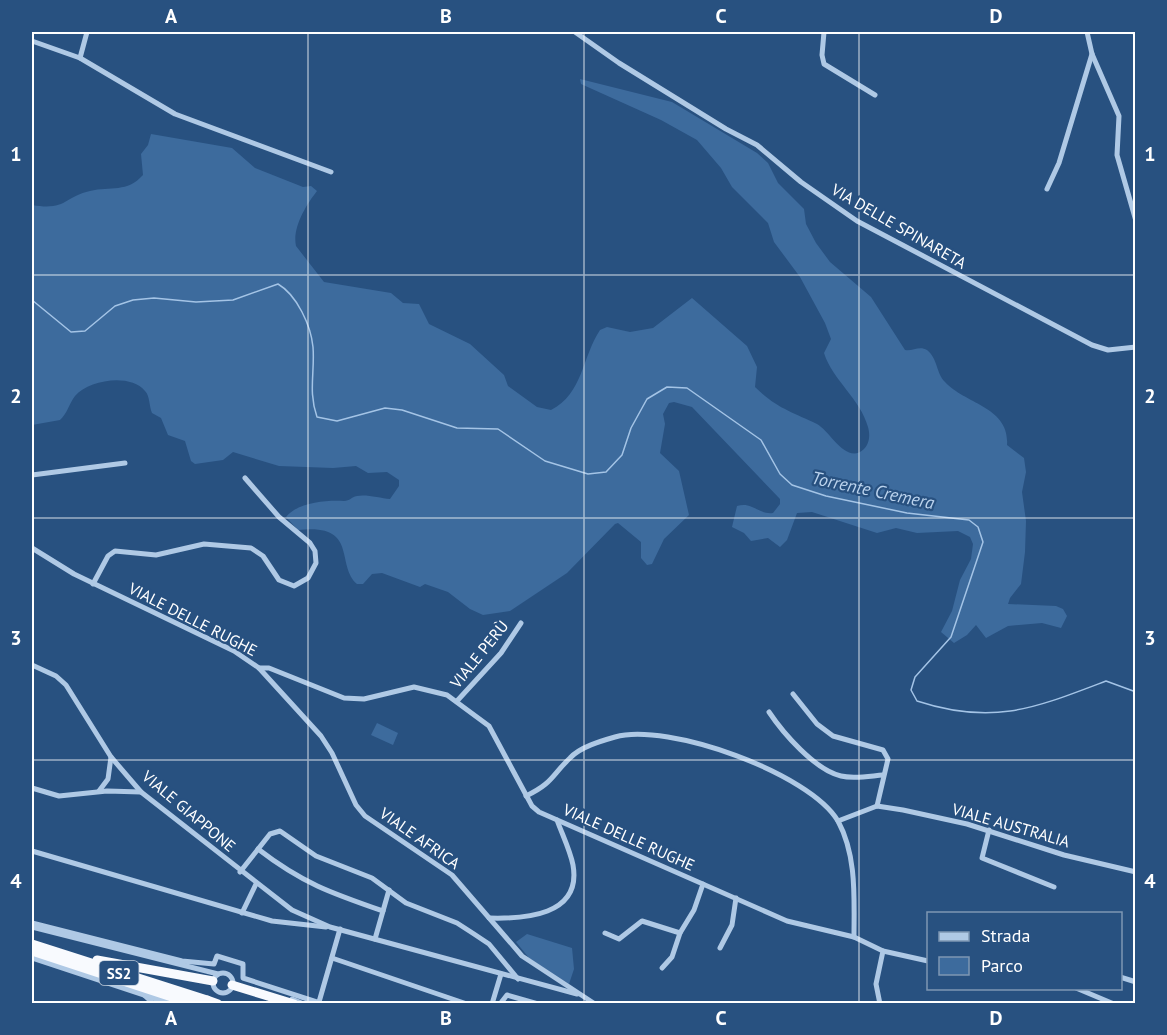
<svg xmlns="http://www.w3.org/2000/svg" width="1167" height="1035" viewBox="0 0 1167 1035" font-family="'PT Sans',sans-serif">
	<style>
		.green { fill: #3d6b9d }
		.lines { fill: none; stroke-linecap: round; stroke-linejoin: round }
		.stream { stroke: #a4c4e6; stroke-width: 1.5 }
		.minor { stroke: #afc9e5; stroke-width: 5 }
		.tertiary { stroke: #afc9e5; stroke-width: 7 }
		.trunk { stroke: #f8fafe; stroke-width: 9 }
		.trunk-bridge { stroke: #f8fafe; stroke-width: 9 }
		.grid { fill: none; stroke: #fff; stroke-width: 1.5; stroke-opacity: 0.55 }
		.labels { text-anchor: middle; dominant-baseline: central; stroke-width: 4.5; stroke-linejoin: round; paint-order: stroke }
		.shield { fill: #285180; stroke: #becbd9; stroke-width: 1.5 }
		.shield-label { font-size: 15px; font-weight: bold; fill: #fff }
		.street-label { font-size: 16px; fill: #fff; stroke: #285180 }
		.water-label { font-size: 18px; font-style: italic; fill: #bbd3ed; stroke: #285180 }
		.neatline { fill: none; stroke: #fff; stroke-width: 2 }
		.grid-label { font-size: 20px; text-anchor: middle; font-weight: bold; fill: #fff }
	</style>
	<rect width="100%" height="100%" fill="#285180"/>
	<!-- green -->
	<g class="green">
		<path d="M580,79L672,102L757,153L768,163L778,183L804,209L806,224L816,243L830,262L871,297L905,350C912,352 919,345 927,350C938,359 936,373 945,382C965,404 1010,407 1007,445L1024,458L1026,472L1022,492L1026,521L1025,552L1021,584L1010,598L1008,604L1056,606L1063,609L1067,616L1061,628L1042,623L1008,626L986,638L976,625L967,635L954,643L941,632L952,611L960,580L971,559L973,544L970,537L958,531L917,533L896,528L877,533L812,512L797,513L787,540L780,547L768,538L751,541L744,533L732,527L737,506C752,501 759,515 773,513L780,504V499L692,407L674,402L669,403L663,414L665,424L660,453L679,471L689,515L664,539L652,564L647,565L641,558V542L618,523L615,524L567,573L510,611L483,615L470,609L448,592L425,584L420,587L382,573L372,574L363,584H357C335,564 359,523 298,530L286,517C298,502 327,500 344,501C350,501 351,497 357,496C366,494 380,498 390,499L399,486V480L387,472L368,473L356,466L333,468L279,466L233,452L223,460L195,464L191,461L185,441L168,435L161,418L152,413C149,406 150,396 145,391C130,373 89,380 75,396C69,404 67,414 60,420L32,425V205C66,211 64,197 90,191C111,186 127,193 143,175L141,154L148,145L151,134L232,148L255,168L303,187L311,186L317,191C306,205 292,228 296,246L324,282L391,293L403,303L419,304L429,324L470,344L504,375L508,386L537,407L551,410C583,394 582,357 600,330L607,327L630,332L653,328L692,298L747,346L757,367L755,387C776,408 792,412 817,424C830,431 847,466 864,449C870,443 870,434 868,427C860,398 833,381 824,353L831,339L825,323L800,277L774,242L768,223L732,187L721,168L697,140L661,120L581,84Z"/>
		<polygon points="377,723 398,733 393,745 371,735"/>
		<polygon points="527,934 572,948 574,969 569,984 529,958 516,942"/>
	</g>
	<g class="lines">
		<!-- stream -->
		<path class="stream" d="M32,300L71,332L85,331L115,306L133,300L154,298L196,302L233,300L278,284C297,295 311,326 313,347C315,373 308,391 317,417L337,421L385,408L402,410L457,428L498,429L545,461L588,474L606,472L622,455L631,428L647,399L667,387L687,388L761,440L780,474L792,485L826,496L907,513L969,520L978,527L983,542L951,637L915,677L911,690L917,701C993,726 1035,708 1106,681L1136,692"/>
		<!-- minor -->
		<g class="minor">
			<polyline points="575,32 619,63 726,129 757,145 801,182 857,221 1092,345 1108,350 1136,347"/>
			<polyline points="824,32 822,55 824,64 875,95"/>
			<polyline points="1087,32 1092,54 1119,116 1117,155 1136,221"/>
			<polyline points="1134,32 1136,33"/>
			<polyline points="32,41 80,58 87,32"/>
			<polyline points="80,58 175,114 331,172"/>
			<polyline points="1047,189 1059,163 1092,54"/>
			<polyline points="32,475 125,463"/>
			<polyline points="32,548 74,574 234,651 259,668 321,736 332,753 356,805 365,816 452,875 522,956 595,1004"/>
			<polyline points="93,584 108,556 115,551 156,555 204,544 251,548 263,556 279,580 294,586 308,578 316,563 315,551 310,543 279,517 245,478"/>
			<polyline points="32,665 56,676 66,685 111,757 141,792 292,910 330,927 577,994"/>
			<polyline points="259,668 269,668 344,698 364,699 414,687 447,695 489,726 532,806 539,812 787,921 854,937 883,951 928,961"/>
			<polyline points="793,694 817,724 833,736 883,750 888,759 877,806"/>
			<polyline points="457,701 501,653 521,623"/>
			<path d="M769,712C783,733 815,770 841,776C854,779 870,776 883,775"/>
			<polyline points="32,788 59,796 107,791 141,792"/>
			<polyline points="99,791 108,779 111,757"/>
			<path d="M526,796C553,783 551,776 570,758C580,747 601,741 615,737C667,722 810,773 838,821C857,856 854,898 854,937"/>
			<polyline points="838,821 877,806 903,810 967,824 1064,855 1136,872"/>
			<polyline points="989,830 982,858 1054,887"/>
			<path d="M258,849C302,883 331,893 383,911"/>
			<polyline points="32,851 272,921 326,927"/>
			<polyline points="240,872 270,834 280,831 316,856 372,878 406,903 457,923 474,934 489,944 518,979"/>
			<polyline points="242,913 256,884"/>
			<path d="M489,918C524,919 582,916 573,865C570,850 562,834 557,820"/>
			<polyline points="32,923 182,961 214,964 217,956 243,964 243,978 323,1004"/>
			<polyline points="32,927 218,974"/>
			<polyline points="605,933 619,939 642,921 680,933"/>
			<polyline points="375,939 389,890"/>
			<polyline points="720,948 732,925 736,898"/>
			<polyline points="332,958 467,1004"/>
			<polyline points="662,968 672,957 680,933 694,910 703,884"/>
			<circle cx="223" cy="983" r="10"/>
			<polyline points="1120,977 1136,982"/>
			<polyline points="1076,988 1114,1004"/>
			<polyline points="144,995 154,1004"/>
			<polyline points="292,999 304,1004"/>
			<polyline points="319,1002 340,929"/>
			<polyline points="492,1004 501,974"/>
			<polyline points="500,1004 507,995 538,1004"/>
			<polyline points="880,1004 876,984 883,951"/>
		</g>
		<!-- tertiary -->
		<polyline class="tertiary" points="32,957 174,1004"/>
		<!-- trunk -->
		<g class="trunk">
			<polyline points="32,944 207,1000"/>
			<polyline points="32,951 193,1004"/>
			<polyline points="97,960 213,981"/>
			<polyline points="232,985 294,1004"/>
		</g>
		<!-- trunk-bridge -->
		<polyline class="trunk-bridge" points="207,1000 218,1004"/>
	</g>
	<!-- grid -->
	<path class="grid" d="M308,32V1004M584,32V1004M859,32V1004M32,275H1136M32,518H1136M32,760H1136"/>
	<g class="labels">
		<!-- shield labels -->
		<rect class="shield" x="99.5" y="961" width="39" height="24" rx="4.5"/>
		<g class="shield-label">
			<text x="119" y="973">SS2</text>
		</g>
		<!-- street labels -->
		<g class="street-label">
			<text transform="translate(899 226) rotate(30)">VIA DELLE SPINARETA</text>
			<text transform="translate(193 619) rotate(27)">VIALE DELLE RUGHE</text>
			<text transform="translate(479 654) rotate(-51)">VIALE PERÙ</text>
			<text transform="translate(189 811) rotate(40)">VIALE GIAPPONE</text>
			<text transform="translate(1011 825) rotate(16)">VIALE AUSTRALIA</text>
			<text transform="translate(629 837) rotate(24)">VIALE DELLE RUGHE</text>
			<text transform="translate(420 838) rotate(35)">VIALE AFRICA</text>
		</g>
		<!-- water labels -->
		<g class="water-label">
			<text transform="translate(873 490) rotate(12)">Torrente Cremera</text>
		</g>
	</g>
	<!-- border -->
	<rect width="1167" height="1035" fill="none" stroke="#285180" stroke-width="66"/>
	<!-- legend -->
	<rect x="927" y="912" width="195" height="78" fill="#285180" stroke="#7e97b3" stroke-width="1.5"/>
	<rect x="939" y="932" width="30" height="9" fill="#afc9e5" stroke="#7e97b3" stroke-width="1.5"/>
	<text x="981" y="942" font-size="18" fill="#ffffff">Strada</text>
	<rect x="939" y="957" width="30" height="18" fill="#3d6b9d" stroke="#7e97b3" stroke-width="1.5"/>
	<text x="981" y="972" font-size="18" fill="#ffffff">Parco</text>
	<rect x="33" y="33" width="1101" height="969" class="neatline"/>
	<g class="grid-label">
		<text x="171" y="23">A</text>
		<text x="446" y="23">B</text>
		<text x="721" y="23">C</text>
		<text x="996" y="23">D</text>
		<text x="16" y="161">1</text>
		<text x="1150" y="161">1</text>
		<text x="16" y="403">2</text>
		<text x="1150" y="403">2</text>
		<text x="16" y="645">3</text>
		<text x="1150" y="645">3</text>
		<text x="16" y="888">4</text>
		<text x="1150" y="888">4</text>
		<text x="171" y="1025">A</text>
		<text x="446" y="1025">B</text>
		<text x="721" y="1025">C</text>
		<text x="996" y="1025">D</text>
	</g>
</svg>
